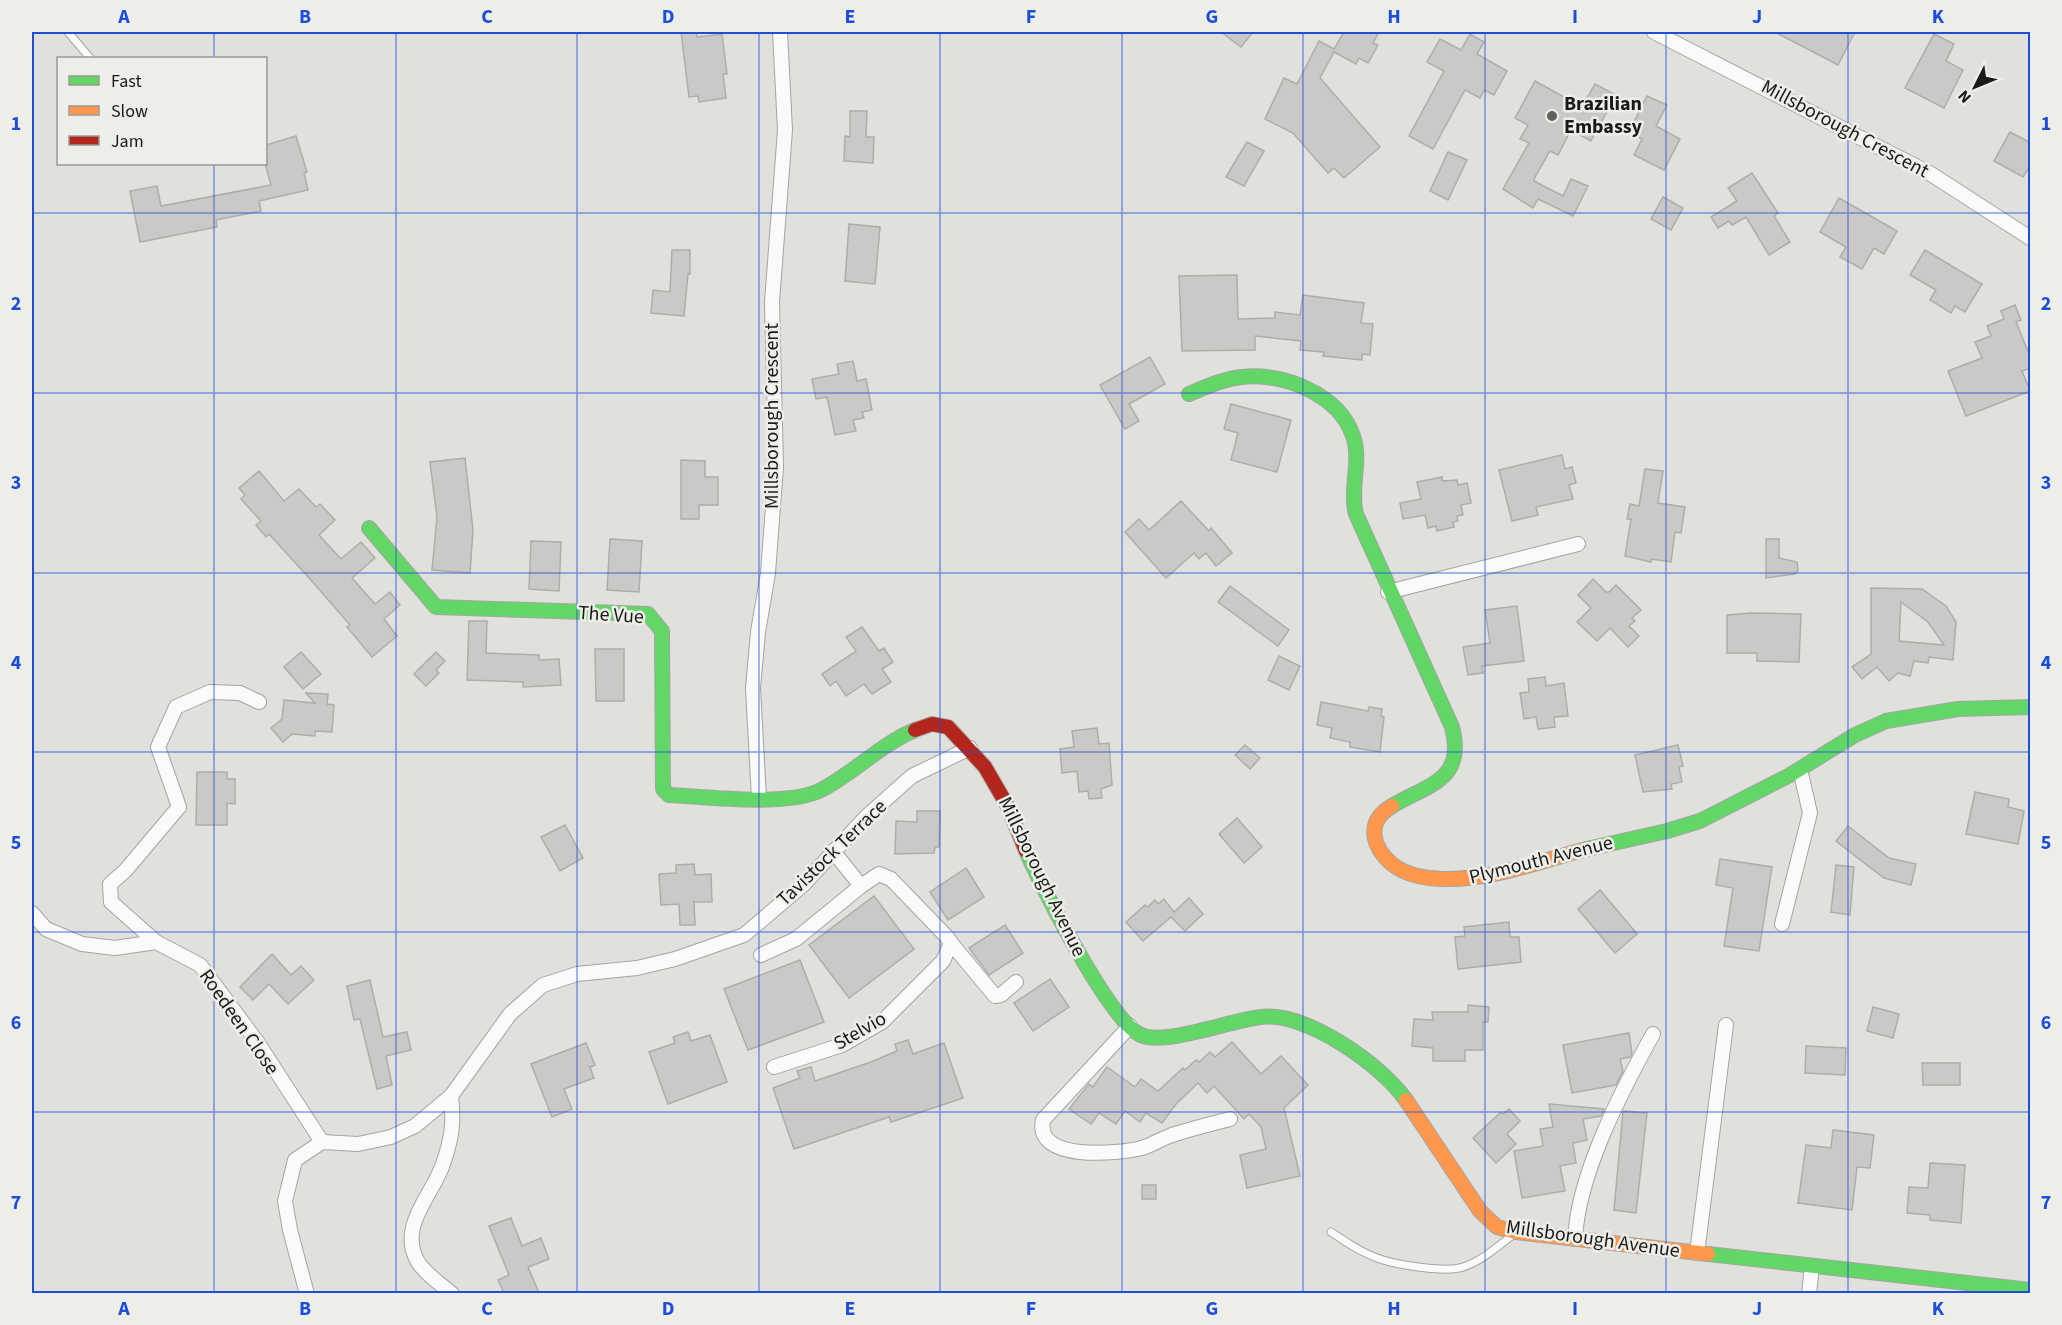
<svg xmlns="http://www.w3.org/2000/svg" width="2062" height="1325" viewBox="0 0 2062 1325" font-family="'Source Sans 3',sans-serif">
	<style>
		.building { fill: #cac9c7; stroke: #adadab; stroke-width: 1.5; fill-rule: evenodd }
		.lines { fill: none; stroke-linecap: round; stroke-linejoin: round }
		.lane-casing { stroke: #a4a4a2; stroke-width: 9 }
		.street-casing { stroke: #a4a4a2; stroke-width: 16 }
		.fast-casing { stroke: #a4a4a2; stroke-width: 16 }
		.slow-casing { stroke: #a4a4a2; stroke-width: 16 }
		.jam-casing { stroke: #a4a4a2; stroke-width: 16 }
		.lane { stroke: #fafafa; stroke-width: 7 }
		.street { stroke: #fafafa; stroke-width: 14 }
		.fast { stroke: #63d668; stroke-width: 14 }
		.slow { stroke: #ff974d; stroke-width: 14 }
		.jam { stroke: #b3261e; stroke-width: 14 }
		.grid { fill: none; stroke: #1d4ed8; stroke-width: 1.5; stroke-opacity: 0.55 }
		.poi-dot { fill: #5f5f5d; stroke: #eeeee9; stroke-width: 2 }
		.labels { text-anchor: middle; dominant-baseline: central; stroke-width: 5; stroke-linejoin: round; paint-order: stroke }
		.poi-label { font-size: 20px; font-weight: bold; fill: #1a1a18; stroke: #eeeee9; text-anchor: start }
		.street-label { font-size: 20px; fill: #1a1a18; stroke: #eeeee9 }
		.neatline { fill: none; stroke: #1d4ed8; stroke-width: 2 }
		.grid-label { font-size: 20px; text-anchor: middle; font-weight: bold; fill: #1d4ed8 }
	</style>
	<rect width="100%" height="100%" fill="#e0e0dd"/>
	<!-- building -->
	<g class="building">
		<polygon points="681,32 696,32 697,37 722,34 727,74 723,74 726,98 699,102 698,96 689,97"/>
		<polygon points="1221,32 1253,32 1241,47"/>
		<polygon points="1344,32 1379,32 1373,43 1378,45 1368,63 1359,58 1356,64 1334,52 1320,78 1380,147 1344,178 1334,168 1328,173 1293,133 1265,119 1284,78 1297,84 1319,41 1334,49"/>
		<polygon points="1775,32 1855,32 1838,65"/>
		<polygon points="1470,34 1484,42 1477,54 1507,71 1494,95 1484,90 1480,98 1465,90 1433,149 1409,136 1444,71 1427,62 1440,39 1461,50"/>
		<polygon points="1934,34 1954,44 1946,61 1963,70 1944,108 1905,88"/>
		<polygon points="1535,81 1582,107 1595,84 1616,95 1591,141 1571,130 1558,155 1550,151 1535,177 1534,181 1563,196 1571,179 1588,186 1573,216 1538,199 1533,208 1503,189 1529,143 1520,139 1528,125 1515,118"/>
		<polygon points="1647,96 1667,105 1656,126 1680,139 1664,170 1634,155 1642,139 1629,132"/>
		<polygon points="850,111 867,111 866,137 874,137 873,163 844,161 845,136 850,137"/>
		<polygon points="2010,132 2031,143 2031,164 2023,177 1994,161"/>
		<polygon points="296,136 307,172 304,173 308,190 259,201 261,211 216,220 217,227 140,242 130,191 157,186 161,206 271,185 266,167 266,145"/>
		<polygon points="1247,142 1264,151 1244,186 1226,177"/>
		<polygon points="1448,152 1467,160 1448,200 1430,191"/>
		<polygon points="1752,173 1778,213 1774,216 1790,242 1769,255 1746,217 1732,225 1729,221 1718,228 1711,217 1737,201 1728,188"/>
		<polygon points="1663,197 1683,208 1671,230 1651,219"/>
		<polygon points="1839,198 1897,231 1884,254 1874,248 1862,269 1840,257 1846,247 1820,232"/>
		<polygon points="849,224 880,227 875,284 845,281"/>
		<polygon points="672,250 690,250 690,274 688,274 684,316 651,313 653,290 670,292"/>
		<polygon points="1925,250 1982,284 1965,312 1955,306 1951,313 1930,300 1936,290 1910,275"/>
		<polygon points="1237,275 1238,319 1275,318 1275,312 1300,315 1303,295 1364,303 1361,323 1373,324 1370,355 1362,354 1362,360 1323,356 1324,352 1300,350 1301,341 1255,336 1255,350 1182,351 1179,276"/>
		<polygon points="2015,305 2021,320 2016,322 2031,359 2031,368 2022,371 2030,391 1966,416 1948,371 1982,358 1975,342 1991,336 1987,326 2004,319 2001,311"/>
		<polygon points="1150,357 1165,384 1129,404 1139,421 1125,429 1100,385"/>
		<polygon points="853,361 857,381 866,379 872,410 862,412 864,418 853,420 856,431 835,435 827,397 816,399 812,379 839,374 837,364"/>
		<polygon points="1231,404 1291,420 1277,472 1231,460 1238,433 1224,429"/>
		<polygon points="1562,455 1565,469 1572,467 1576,483 1569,485 1573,499 1536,507 1538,515 1512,521 1499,470"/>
		<polygon points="465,458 473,530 470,573 432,570 437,517 430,462"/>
		<polygon points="681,460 705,461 705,477 718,477 718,505 699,505 699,519 681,519"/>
		<polygon points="1645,469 1663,471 1658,503 1685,507 1681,533 1675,532 1671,562 1651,559 1651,562 1625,556 1631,519 1627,519 1630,504 1639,506"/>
		<polygon points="259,471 284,501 299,489 316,507 320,504 335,520 319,535 341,559 361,542 375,558 352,578 375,604 390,592 400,605 384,619 397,636 372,657 347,627 350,625 310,579 269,534 266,537 256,525 261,521 241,499 245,495 239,488"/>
		<polygon points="1442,477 1442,481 1457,480 1458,485 1467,483 1471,503 1461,505 1463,515 1457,516 1458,521 1453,522 1454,527 1437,531 1436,526 1428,528 1425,515 1403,519 1400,503 1421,499 1417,482"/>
		<polygon points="1181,501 1209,531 1211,528 1232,553 1216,566 1206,553 1199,559 1194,553 1166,578 1125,532 1139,519 1149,530"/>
		<polygon points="610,539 642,541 639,592 607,590"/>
		<polygon points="1766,539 1779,539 1779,558 1797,562 1798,570 1795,574 1766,578"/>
		<polygon points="531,541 561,542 559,591 529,589"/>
		<polygon points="1593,579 1606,592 1609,592 1616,585 1641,610 1632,618 1635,621 1629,626 1639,636 1628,647 1610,628 1597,641 1577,622 1591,608 1578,595"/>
		<polygon points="1230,586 1289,630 1278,646 1218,602"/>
		<path d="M1871,588L1922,589L1946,606L1956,622L1953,660L1929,657L1928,663L1914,661L1910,676L1898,673L1889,681L1877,667L1862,679L1852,667L1871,654ZM1901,602L1928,622L1944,645L1899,641Z"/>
		<polygon points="1517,606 1524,661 1482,666 1483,673 1468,675 1463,647 1490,643 1485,610"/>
		<polygon points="1752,613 1801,614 1799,662 1757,661 1757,653 1727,653 1727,615"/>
		<polygon points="469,621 487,621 486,653 539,655 539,660 559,659 561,685 523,687 523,682 467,680"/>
		<polygon points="862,627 879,651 884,648 893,662 882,669 891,682 872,694 864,684 846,696 836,681 830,686 822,674 856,651 846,637"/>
		<polygon points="595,649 624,649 624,701 596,701"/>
		<polygon points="301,652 321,674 303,689 284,667"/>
		<polygon points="436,652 445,661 436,670 439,673 426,686 414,674"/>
		<polygon points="1279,656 1300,666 1289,690 1268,680"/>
		<polygon points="1545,677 1546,686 1564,683 1568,716 1554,717 1555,727 1538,729 1536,717 1524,719 1520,693 1529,692 1528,679"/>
		<polygon points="306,693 328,694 327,704 334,705 332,732 315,731 315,736 292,734 283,742 271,728 282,719 284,700 315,703"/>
		<polygon points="1321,702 1368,711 1369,707 1382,709 1381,716 1384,717 1380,752 1350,747 1350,742 1330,738 1332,728 1317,725"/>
		<polygon points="1097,728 1099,744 1109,743 1112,785 1101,789 1102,798 1089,799 1088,791 1079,792 1077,771 1062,773 1060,749 1074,747 1072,731"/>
		<polygon points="1245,745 1260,758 1250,769 1235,755"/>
		<polygon points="1678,745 1683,766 1679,767 1682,782 1671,784 1672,789 1643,792 1635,755"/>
		<polygon points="197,772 227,772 227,779 235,779 235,804 227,803 227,825 196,825"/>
		<polygon points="1975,792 2009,799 2008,807 2024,811 2018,844 1966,834"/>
		<polygon points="917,811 940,811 939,847 935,847 934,853 895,854 896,821 917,822"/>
		<polygon points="1237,818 1262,847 1244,863 1219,834"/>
		<polygon points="565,825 583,858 560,871 541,837"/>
		<polygon points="1848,826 1889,858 1916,864 1911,885 1884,878 1836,841"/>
		<polygon points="1720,859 1772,867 1759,951 1724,946 1733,888 1716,885"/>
		<polygon points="694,864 695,875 711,874 712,902 694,902 695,925 680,925 679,904 661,905 659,874 676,873 676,865"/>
		<polygon points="1836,865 1854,867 1850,915 1831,912"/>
		<polygon points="966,868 984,897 948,920 930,892"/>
		<polygon points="1600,890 1637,934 1615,953 1578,909"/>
		<polygon points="874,896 914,949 849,998 809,945"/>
		<polygon points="1189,898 1203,914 1185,931 1171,917 1143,941 1126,922 1145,905 1148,907 1155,900 1158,904 1164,899 1174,912"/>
		<polygon points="1509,922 1510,937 1519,937 1521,962 1458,969 1455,937 1465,936 1464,927"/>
		<polygon points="1005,925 1023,953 989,975 969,948"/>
		<polygon points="272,954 291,975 301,966 314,980 288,1004 269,984 253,1000 240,987"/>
		<polygon points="800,960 824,1022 748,1050 724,989"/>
		<polygon points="1050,979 1069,1007 1033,1031 1014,1003"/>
		<polygon points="370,980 383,1037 407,1032 411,1050 386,1056 392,1085 377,1089 360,1019 354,1020 347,986"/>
		<polygon points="1468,1005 1489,1007 1488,1022 1483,1022 1483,1050 1465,1050 1465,1061 1433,1061 1433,1048 1412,1046 1414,1019 1433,1020 1432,1012 1468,1012"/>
		<polygon points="1873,1007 1899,1014 1893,1038 1867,1031"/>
		<polygon points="688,1032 691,1041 710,1035 727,1082 668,1104 649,1052 675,1043 673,1037"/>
		<polygon points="1629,1033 1632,1053 1630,1057 1620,1059 1623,1071 1616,1085 1572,1093 1563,1045"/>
		<polygon points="908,1040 913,1054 944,1043 963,1098 891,1122 889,1117 794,1149 773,1088 800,1078 797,1071 811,1067 815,1081 871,1062 897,1051 895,1044"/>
		<polygon points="1232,1042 1261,1074 1281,1056 1308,1085 1284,1108 1300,1176 1247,1188 1240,1155 1266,1149 1261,1127 1249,1114 1244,1119 1214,1086 1207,1093 1198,1083 1176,1104 1162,1123 1146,1113 1140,1122 1125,1111 1116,1124 1099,1113 1091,1124 1069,1109 1089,1084 1093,1087 1107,1067 1135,1087 1141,1079 1158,1091 1183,1068 1185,1070 1196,1060 1199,1062 1210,1052 1215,1057"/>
		<polygon points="586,1043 595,1065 590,1067 594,1078 564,1089 572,1109 552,1117 531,1064"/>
		<polygon points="1806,1046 1846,1048 1845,1075 1805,1073"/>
		<polygon points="1922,1063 1960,1063 1960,1085 1923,1085"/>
		<polygon points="1549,1104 1604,1109 1601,1116 1583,1119 1587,1140 1573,1143 1576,1163 1560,1166 1565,1191 1522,1198 1514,1151 1543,1146 1540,1129 1553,1127"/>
		<polygon points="1509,1109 1520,1121 1507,1134 1516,1144 1496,1163 1473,1138 1501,1112 1503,1114"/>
		<polygon points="1623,1111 1647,1113 1636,1213 1614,1210"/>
		<polygon points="1833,1130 1874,1135 1870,1168 1857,1167 1852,1210 1798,1203 1806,1145 1831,1148"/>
		<polygon points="1930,1163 1965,1165 1961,1223 1930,1220 1930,1215 1907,1213 1909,1187 1928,1188"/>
		<rect x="1142" y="1185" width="14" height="14"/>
		<polygon points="511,1218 522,1246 541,1238 549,1259 528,1267 539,1293 504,1293 498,1280 509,1275 489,1226"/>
	</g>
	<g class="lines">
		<defs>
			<g id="lane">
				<polyline points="68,32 90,58"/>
				<path d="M1331,1232C1346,1242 1362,1253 1380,1259C1397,1265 1447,1273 1463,1267C1482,1261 1498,1246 1514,1234"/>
			</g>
			<g id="street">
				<polyline points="1654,32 1931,174 2030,238"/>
				<polyline points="1388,592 1578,544"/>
				<polyline points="759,799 753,688 758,632 768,573 776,467 772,302 785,130 780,32"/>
				<polyline points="32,913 46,929 82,944 115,948 156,942 200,965 258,1043 322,1142"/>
				<polyline points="1782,924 1810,813 1800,769"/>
				<polyline points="156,942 111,902 110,884 125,871 179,807 158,747 176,707 210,692 240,693 259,702"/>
				<polyline points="951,943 995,996 1001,995 1016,982"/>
				<polyline points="761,955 796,939 861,886"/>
				<path d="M1130,1026L1043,1120C1034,1162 1117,1154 1142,1148C1152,1145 1161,1139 1172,1135C1191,1129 1210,1124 1230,1119"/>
				<polyline points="774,1067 842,1045 882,1022 943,961 951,943 947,937 891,879 879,874 861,886 833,851"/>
				<path d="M451,1096C454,1123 452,1138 443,1164C433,1195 397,1226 418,1262C425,1274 441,1284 452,1294"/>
				<path d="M1575,1239C1578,1174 1622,1090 1653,1034"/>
				<polyline points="1697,1253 1726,1025"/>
				<polyline points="307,1294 290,1230 285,1201 295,1160 322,1142 358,1144 391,1137 415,1126 451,1096 510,1014 543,985 577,974 637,968 675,959 744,935 803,885 866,817 912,776 970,748"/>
				<polyline points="1809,1294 1812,1266"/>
			</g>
			<g id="fast">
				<path d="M1189,394C1206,387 1223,379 1242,377C1282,372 1339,394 1353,436C1362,461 1349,489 1356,514L1452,727C1466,780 1429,784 1392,806"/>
				<path d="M369,528L436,607L648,614L662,631L663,789L669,795C708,797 788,807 821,790C854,773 881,744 915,730"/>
				<polyline points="1587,849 1667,831 1700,821 1790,775 1855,735 1886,721 1958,709 2030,707"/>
				<path d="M1026,851C1041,885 1110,1022 1141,1035C1166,1046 1231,1020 1261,1017C1305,1011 1382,1065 1406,1100"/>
				<polyline points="1708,1254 2030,1290"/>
			</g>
			<g id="slow">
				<path d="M1392,806C1366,821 1371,846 1392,864C1405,875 1427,879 1444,879C1493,880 1540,861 1587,849"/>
				<polyline points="1406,1100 1480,1211 1497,1227 1516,1232 1708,1254"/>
			</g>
			<polyline id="jam" points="915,730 932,724 948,727 985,767 1007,805 1026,851"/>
		</defs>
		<!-- lane casing -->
		<use href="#lane" class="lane-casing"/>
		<!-- street casing -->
		<use href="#street" class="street-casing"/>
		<!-- fast casing -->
		<use href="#fast" class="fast-casing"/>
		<!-- slow casing -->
		<use href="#slow" class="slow-casing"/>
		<!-- jam casing -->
		<use href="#jam" class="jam-casing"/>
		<!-- lane -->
		<use href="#lane" class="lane"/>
		<!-- street -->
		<use href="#street" class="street"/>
		<!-- fast -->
		<use href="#fast" class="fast"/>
		<!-- slow -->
		<use href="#slow" class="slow"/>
		<!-- jam -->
		<use href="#jam" class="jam"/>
	</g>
	<!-- grid -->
	<path class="grid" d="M214,32V58M396,32V1294M577,32V1294M759,32V1294M940,32V1294M1122,32V1294M1303,32V1294M1485,32V1294M1666,32V1294M1848,32V1294M214,164V1294M32,213H2030M32,393H2030M32,573H2030M32,752H2030M32,932H2030M32,1112H2030"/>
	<!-- markers -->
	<circle class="poi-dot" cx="1552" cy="116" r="6"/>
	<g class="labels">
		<!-- poi labels -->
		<g class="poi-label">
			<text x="1564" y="104">Brazilian<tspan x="1564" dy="23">Embassy</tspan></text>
		</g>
		<!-- street labels -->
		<g class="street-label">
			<text transform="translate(1845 129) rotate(28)">Millsborough Crescent</text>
			<text transform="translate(772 416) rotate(-90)">Millsborough Crescent</text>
			<text transform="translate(611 615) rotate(4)">The Vue</text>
			<text transform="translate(832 853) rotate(-44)">Tavistock Terrace</text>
			<text transform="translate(1541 860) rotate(-14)">Plymouth Avenue</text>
			<text transform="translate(1042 877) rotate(64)">Millsborough Avenue</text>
			<text transform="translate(239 1022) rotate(55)">Roedeen Close</text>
			<text transform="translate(860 1031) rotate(-30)">Stelvio</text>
			<text transform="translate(1593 1239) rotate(8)">Millsborough Avenue</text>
		</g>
	</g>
	<!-- border -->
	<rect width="2062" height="1325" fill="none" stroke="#eeeee9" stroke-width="66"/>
	<!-- legend -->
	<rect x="57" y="57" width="210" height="108" fill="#eeeee9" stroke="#999995" stroke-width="1.5"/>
	<rect x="69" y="76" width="30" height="9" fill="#63d668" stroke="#999995" stroke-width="1.5"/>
	<text x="111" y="87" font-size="18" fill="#1a1a18">Fast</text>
	<rect x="69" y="106" width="30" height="9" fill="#ff974d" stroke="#999995" stroke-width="1.5"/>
	<text x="111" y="117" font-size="18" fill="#1a1a18">Slow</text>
	<rect x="69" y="136" width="30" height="9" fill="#b3261e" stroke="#999995" stroke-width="1.5"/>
	<text x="111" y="147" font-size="18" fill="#1a1a18">Jam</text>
	<!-- north arrow -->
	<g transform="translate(1975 87) rotate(227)" stroke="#eeeee9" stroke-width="4.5" paint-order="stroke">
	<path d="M0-4.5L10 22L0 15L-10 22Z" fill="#1a1a18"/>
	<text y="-9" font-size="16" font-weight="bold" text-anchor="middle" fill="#1a1a18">N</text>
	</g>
	<rect x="33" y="33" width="1996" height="1259" class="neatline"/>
	<g class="grid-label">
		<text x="124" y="23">A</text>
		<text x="305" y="23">B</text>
		<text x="487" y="23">C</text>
		<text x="668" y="23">D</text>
		<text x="850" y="23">E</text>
		<text x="1031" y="23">F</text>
		<text x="1212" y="23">G</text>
		<text x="1394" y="23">H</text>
		<text x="1575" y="23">I</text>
		<text x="1757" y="23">J</text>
		<text x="1938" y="23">K</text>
		<text x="16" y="130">1</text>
		<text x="2046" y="130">1</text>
		<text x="16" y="310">2</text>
		<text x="2046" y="310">2</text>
		<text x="16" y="489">3</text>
		<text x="2046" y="489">3</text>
		<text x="16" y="669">4</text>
		<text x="2046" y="669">4</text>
		<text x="16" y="849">5</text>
		<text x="2046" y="849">5</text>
		<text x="16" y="1029">6</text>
		<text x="2046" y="1029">6</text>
		<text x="16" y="1209">7</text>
		<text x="2046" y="1209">7</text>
		<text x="124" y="1315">A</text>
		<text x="305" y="1315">B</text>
		<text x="487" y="1315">C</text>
		<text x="668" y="1315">D</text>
		<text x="850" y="1315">E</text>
		<text x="1031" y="1315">F</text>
		<text x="1212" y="1315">G</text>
		<text x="1394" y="1315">H</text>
		<text x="1575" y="1315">I</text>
		<text x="1757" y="1315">J</text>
		<text x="1938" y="1315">K</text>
	</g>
</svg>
